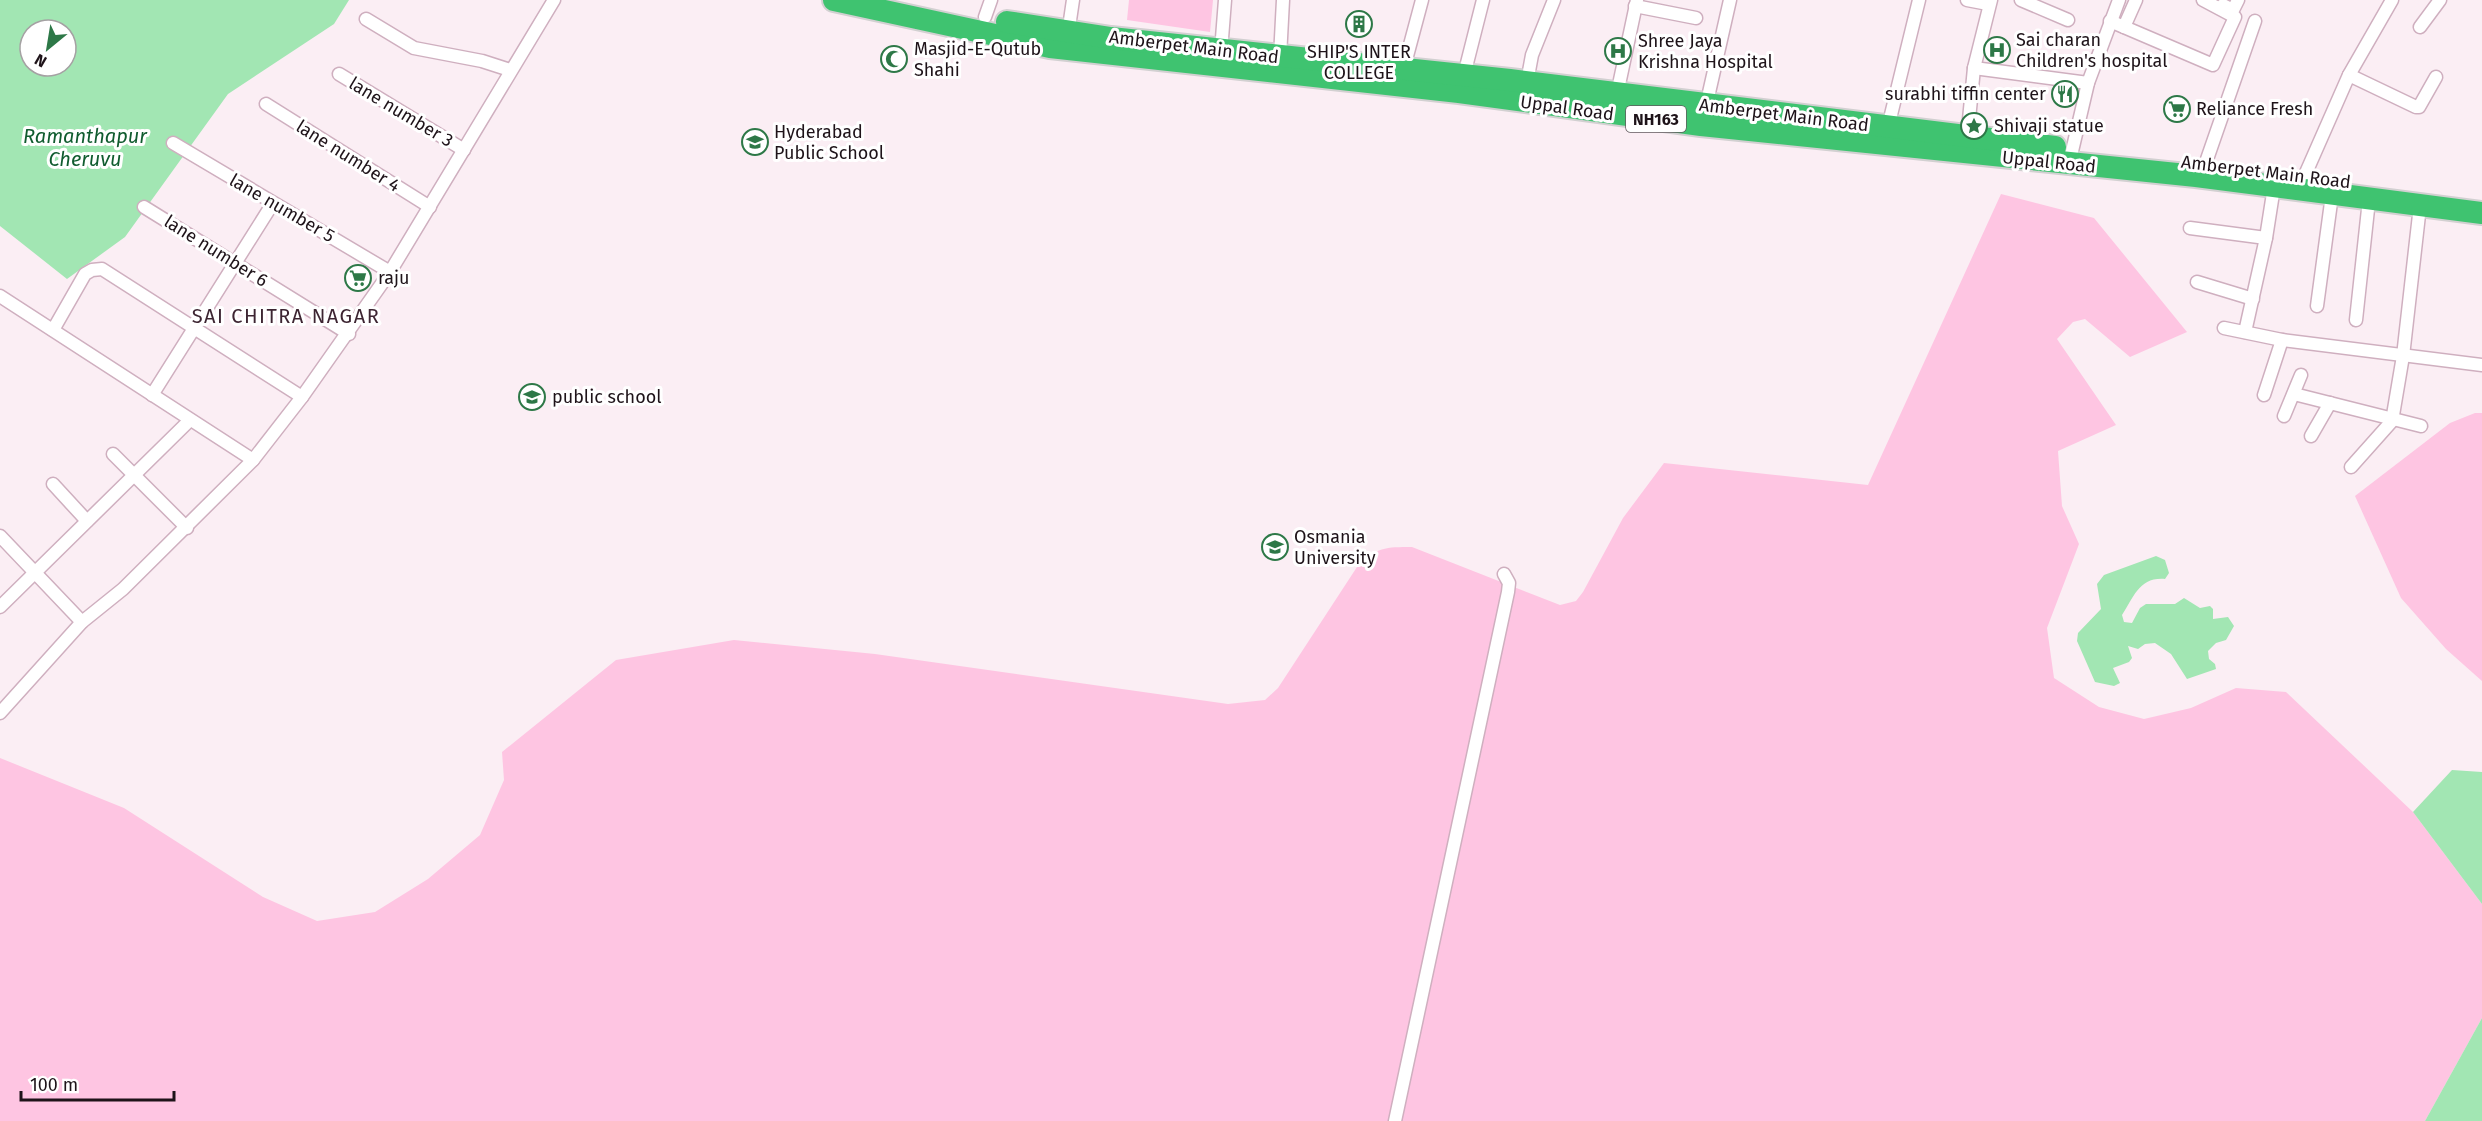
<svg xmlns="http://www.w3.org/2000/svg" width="2482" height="1121" viewBox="0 0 2482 1121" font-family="'Fira Sans',sans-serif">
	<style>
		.green { fill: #fec5e2 }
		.water { fill: #a2e6b3; fill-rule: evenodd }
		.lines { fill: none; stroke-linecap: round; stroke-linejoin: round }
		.street-casing { stroke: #cfafbf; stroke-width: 15 }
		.highway-casing { stroke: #d2d0d1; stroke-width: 26 }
		.street { stroke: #fff; stroke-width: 12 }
		.highway { stroke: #3fc370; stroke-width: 22 }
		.labels { text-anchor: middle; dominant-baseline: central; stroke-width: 6; stroke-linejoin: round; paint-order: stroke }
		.shield { fill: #fff; stroke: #625a5e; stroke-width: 1.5 }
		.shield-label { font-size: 16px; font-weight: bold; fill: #1e1319 }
		.poi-label { font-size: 18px; fill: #1e1319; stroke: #fff; text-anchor: start }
		.street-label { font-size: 18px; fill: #1e1319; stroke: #fff }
		.water-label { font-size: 20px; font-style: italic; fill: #105c2f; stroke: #fff }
		.neighbourhood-label { font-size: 20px; letter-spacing: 1.5px; fill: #3d2532; stroke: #fff }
	</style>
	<rect width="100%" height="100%" fill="#fbeef4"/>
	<!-- green -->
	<g class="green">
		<polygon points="1129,0 1213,0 1210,32 1127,20"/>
		<path d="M2001,194L2094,218L2187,332L2130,357L2085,319L2073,322L2057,339L2116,425L2058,451L2062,506L2079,544L2047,628L2054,678L2099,707L2144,719L2191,708L2236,688L2286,692L2413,812L2482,904V1018L2425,1121H0V758L124,808L263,897L317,921L375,912L428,879L480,835L504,780L502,752L616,660L734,640L875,654L1228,704L1265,700L1278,688L1357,567C1376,547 1386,547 1412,547L1560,605L1576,601L1583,592L1623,518L1664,463L1868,485Z"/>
		<polygon points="2475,413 2482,413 2482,681 2446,649 2401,598 2355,496 2450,423"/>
	</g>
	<!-- water -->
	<g class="water">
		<path d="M0,0H349L334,24L228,94L125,237L67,279L0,226ZM30,30H66V66H30Z"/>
		<path d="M2156,556L2165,560L2169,573L2165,579C2139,577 2134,597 2122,615L2124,622L2132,623L2140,608L2146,604H2175L2184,598L2200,608L2210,606L2213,609V619L2228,617L2234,626L2226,640L2216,643L2208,651L2209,659L2215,664L2216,669L2187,679L2171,654L2155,643L2145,644L2138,649L2128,646L2132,658L2129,662L2113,668L2120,683L2114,686L2095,682L2077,641L2078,633L2101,609L2097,584L2104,575Z"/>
		<polygon points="2452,770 2482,772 2482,904 2413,812"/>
		<polygon points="2482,1018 2482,1121 2425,1121"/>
	</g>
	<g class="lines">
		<defs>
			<g id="street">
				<polyline points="1967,0 1988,4"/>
				<polyline points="2021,0 2068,20"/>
				<polyline points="2223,5 2233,10 2238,0"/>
				<polyline points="1635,6 1696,18"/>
				<polyline points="985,17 991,0"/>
				<polyline points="366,19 414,48 482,61 510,70"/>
				<polyline points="2110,21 2213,65 2235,17 2203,0"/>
				<polyline points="2124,27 2136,0"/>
				<polyline points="2420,27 2440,0"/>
				<polyline points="1068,34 1073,0"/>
				<polyline points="1221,51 1225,0"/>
				<polyline points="1280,57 1283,0"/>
				<polyline points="1974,68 2088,83"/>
				<polyline points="1403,71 1422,0"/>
				<polyline points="339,74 464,150"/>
				<polyline points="1464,75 1483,0"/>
				<polyline points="2349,75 2416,107 2419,107 2436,77"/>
				<polyline points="1527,82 1532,55 1554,0"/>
				<polyline points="1617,94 1637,0"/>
				<polyline points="266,104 430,207"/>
				<polyline points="1706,106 1730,0"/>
				<polyline points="1888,127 1919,0"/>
				<polyline points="1967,140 1974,68 1991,0"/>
				<polyline points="173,143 390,272"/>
				<polyline points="2069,164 2088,83 2119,0"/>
				<polyline points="2205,165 2255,21"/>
				<polyline points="2302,190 2305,175 2349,75 2392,0"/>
				<polyline points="144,207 349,334"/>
				<polyline points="2190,228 2266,238"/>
				<polyline points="2197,282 2253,299"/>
				<polyline points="0,296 253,460"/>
				<polyline points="2317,306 2332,195"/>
				<polyline points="2356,320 2369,200"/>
				<polyline points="2224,328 2282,340 2482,365"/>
				<polyline points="53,330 85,274 92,270 102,269 302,397"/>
				<polyline points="2245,332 2266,238 2274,187"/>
				<polyline points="2294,394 2421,426"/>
				<polyline points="152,395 273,203"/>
				<polyline points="2264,395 2282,340"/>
				<polyline points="2284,416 2301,375"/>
				<polyline points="2311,436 2330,403"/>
				<polyline points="113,454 187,528"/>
				<polyline points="2351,467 2392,421 2403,356 2420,206"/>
				<polyline points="53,484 87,521"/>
				<polyline points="0,536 82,622"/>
				<polyline points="0,607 190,420"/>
				<polyline points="0,713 82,622 123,589 253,460 302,397 390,272 554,0"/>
				<polyline points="1395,1121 1508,592 1509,583 1504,574"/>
			</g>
			<g id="highway">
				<polyline points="834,0 1050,47 1459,92 1701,125 2196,176 2482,213"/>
				<polyline points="1007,22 1111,38 1510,80 2055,147"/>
			</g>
		</defs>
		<!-- street casing -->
		<use href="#street" class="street-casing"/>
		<!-- highway casing -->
		<use href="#highway" class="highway-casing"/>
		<!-- street -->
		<use href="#street" class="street"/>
		<!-- highway -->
		<use href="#highway" class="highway"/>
	</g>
	<!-- icons -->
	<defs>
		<symbol id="building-ring" viewBox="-11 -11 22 22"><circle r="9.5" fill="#fff" stroke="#2d7847" stroke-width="1.5"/><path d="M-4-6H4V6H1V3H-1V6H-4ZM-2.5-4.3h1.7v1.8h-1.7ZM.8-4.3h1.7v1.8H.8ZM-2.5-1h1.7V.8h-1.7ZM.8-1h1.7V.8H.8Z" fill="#2d7847"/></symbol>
		<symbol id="hospital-ring" viewBox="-11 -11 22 22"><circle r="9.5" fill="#fff" stroke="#2d7847" stroke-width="1.5"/><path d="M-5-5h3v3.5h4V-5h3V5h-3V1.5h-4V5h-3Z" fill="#2d7847"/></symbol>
		<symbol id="mosque-ring" viewBox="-11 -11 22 22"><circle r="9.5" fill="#fff" stroke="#2d7847" stroke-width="1.5"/><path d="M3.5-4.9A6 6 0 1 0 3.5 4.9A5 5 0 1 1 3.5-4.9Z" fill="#2d7847"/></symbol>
		<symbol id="restaurant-ring" viewBox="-11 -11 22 22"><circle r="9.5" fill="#fff" stroke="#2d7847" stroke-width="1.5"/><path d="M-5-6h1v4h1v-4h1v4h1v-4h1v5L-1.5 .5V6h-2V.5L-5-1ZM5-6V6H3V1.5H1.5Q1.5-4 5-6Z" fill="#2d7847"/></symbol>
		<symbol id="supermarket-ring" viewBox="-11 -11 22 22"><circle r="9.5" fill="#fff" stroke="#2d7847" stroke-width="1.5"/><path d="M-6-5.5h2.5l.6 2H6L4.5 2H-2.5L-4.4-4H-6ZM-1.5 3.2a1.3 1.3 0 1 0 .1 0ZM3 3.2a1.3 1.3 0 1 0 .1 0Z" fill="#2d7847"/></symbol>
		<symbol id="sight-ring" viewBox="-11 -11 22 22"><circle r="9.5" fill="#fff" stroke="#2d7847" stroke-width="1.5"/><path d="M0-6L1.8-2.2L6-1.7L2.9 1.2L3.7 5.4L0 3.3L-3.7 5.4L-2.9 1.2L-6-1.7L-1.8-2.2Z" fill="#2d7847"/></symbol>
		<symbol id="school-ring" viewBox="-11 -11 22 22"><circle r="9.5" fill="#fff" stroke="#2d7847" stroke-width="1.5"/><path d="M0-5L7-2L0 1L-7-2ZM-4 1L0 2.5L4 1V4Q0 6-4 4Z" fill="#2d7847"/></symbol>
		<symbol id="university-ring" viewBox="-11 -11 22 22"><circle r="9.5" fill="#fff" stroke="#2d7847" stroke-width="1.5"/><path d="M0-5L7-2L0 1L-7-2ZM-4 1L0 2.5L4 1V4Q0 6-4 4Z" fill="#2d7847"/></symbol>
	</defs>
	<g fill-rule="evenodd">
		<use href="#building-ring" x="1344" y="9" width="30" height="30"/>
		<use href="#hospital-ring" x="1982" y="35" width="30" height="30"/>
		<use href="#hospital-ring" x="1603" y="36" width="30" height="30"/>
		<use href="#mosque-ring" x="879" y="44" width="30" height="30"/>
		<use href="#restaurant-ring" x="2050" y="79" width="30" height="30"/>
		<use href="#supermarket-ring" x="2162" y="94" width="30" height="30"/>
		<use href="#sight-ring" x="1959" y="111" width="30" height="30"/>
		<use href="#school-ring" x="740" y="127" width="30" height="30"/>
		<use href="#supermarket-ring" x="343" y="263" width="30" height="30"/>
		<use href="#school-ring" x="517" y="382" width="30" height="30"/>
		<use href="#university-ring" x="1260" y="532" width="30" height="30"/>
	</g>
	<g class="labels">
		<!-- shield labels -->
		<rect class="shield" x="1626" y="106" width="60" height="26" rx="4.5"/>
		<g class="shield-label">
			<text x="1656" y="119">NH163</text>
		</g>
		<!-- poi labels -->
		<g class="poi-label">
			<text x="2016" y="40">Sai charan<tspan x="2016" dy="21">Children's hospital</tspan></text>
			<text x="1638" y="41">Shree Jaya<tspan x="1638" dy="21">Krishna Hospital</tspan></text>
			<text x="914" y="49">Masjid-E-Qutub<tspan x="914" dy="21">Shahi</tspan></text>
			<text x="1359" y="52" text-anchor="middle">SHIP'S INTER<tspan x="1359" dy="21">COLLEGE</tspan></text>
			<text x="2046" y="94" text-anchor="end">surabhi tiffin center</text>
			<text x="2196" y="109">Reliance Fresh</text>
			<text x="1994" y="126">Shivaji statue</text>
			<text x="774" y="132">Hyderabad<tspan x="774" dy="21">Public School</tspan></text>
			<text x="378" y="278">raju</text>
			<text x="552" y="397">public school</text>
			<text x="1294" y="537">Osmania<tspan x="1294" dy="21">University</tspan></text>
		</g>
		<!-- street labels -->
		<g class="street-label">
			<text transform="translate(1194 47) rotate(7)">Amberpet Main Road</text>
			<text transform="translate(1567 108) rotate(8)">Uppal Road</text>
			<text transform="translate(401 112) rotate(31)">lane number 3</text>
			<text transform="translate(1784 115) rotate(7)">Amberpet Main Road</text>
			<text transform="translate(348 156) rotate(32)">lane number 4</text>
			<text transform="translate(2049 162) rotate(6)">Uppal Road</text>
			<text transform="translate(2266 172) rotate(7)">Amberpet Main Road</text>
			<text transform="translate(282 208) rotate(30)">lane number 5</text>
			<text transform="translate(216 251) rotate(32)">lane number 6</text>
		</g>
		<!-- water labels -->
		<g class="water-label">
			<text x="85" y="136">Ramanthapur<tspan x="85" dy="23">Cheruvu</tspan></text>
		</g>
		<!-- neighbourhood labels -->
		<g class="neighbourhood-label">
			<text x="286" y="316">SAI CHITRA NAGAR</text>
		</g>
	</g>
	<!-- north arrow -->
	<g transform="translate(48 48) rotate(210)"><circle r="28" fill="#ffffff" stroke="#a5a1a3" stroke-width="1.5"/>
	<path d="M0-4.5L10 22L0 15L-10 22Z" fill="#2d7847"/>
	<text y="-9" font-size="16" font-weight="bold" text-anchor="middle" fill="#1e1319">N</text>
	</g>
	<!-- scale -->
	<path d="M21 1091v9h153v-9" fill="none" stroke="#1e1319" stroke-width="3"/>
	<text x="30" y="1091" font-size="18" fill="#1e1319" stroke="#ffffff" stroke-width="4.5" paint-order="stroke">100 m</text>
</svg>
